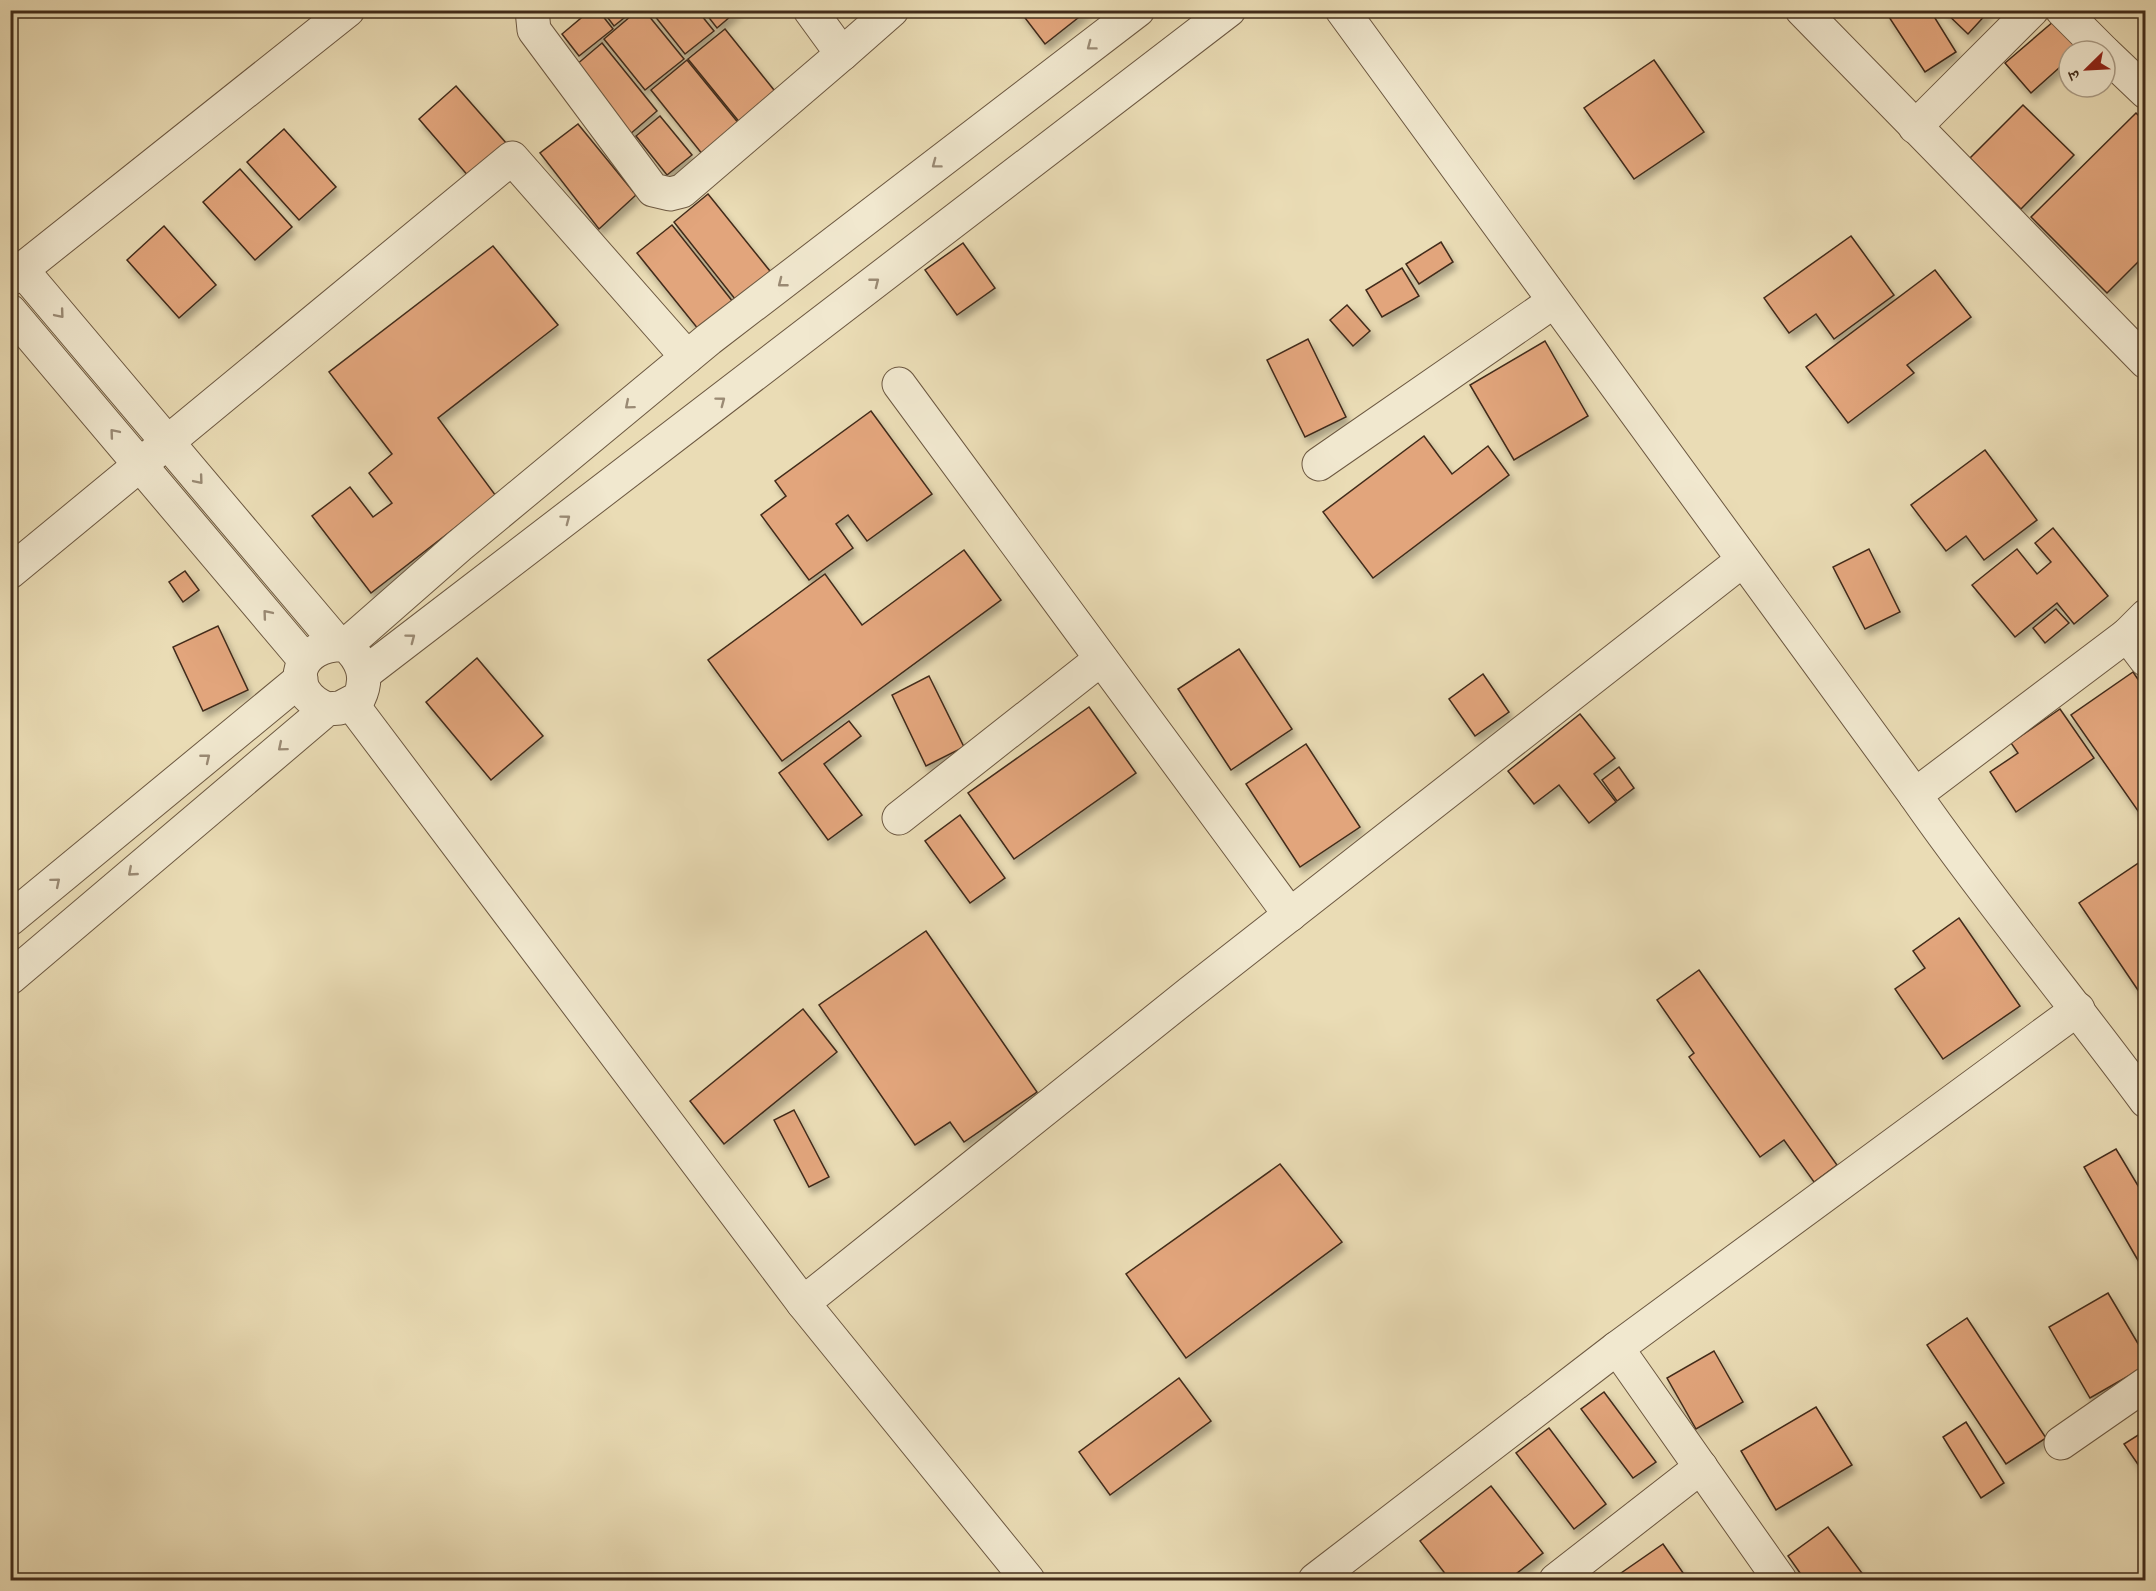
<svg xmlns="http://www.w3.org/2000/svg" width="2156" height="1591" viewBox="0 0 2156 1591" font-family="'Gentium Book Plus','Noto Serif Devanagari',serif">
	<style>
		.building { fill: #e2a57c; stroke: #422c1a; stroke-width: 1.5; filter: url(#shadow) }
		.lines { fill: none; stroke-linecap: round; stroke-linejoin: round }
		.minor-casing { stroke: #6c5841; stroke-width: 35 }
		.minor { stroke: #f1e8cf; stroke-width: 33 }
		.oneway { stroke: #9a8a74 }
	</style>
	<defs>
		<filter id="shadow"><feDropShadow dx="3.5" dy="6" stdDeviation="3" flood-color="#0004"/></filter>
	</defs>
	<rect width="100%" height="100%" fill="#eadcb5"/>
	<filter id="stains"><feTurbulence type="fractalNoise" baseFrequency=".00333" numOctaves="4"/><feColorMatrix values="0 0 0 0 .2 0 0 0 0 .09 0 0 0 0 .02 0 0 0 .5 -.17"/></filter>
	<radialGradient id="worn" r=".72"><stop offset=".6" stop-color="#630" stop-opacity="0"/><stop offset="1" stop-color="#630" stop-opacity=".3"/></radialGradient>
	<!-- building -->
	<g class="building">
		<polygon points="598,10 613,29 579,56 562,34 581,18 577,10"/>
		<polygon points="602,10 634,10 614,26"/>
		<polygon points="638,10 644,10 684,59 645,90 604,39"/>
		<polygon points="650,10 697,10 714,31 685,54"/>
		<polygon points="703,10 738,10 717,28"/>
		<polygon points="1019,10 1088,10 1045,44"/>
		<polygon points="1893,10 1930,10 1956,52 1925,72 1887,14"/>
		<polygon points="1943,10 1990,10 1968,34"/>
		<polygon points="2054,21 2079,50 2069,51 2069,59 2031,93 2005,63"/>
		<polygon points="725,29 778,95 741,124 688,59"/>
		<polygon points="602,43 657,111 629,135 576,65"/>
		<polygon points="687,60 740,125 703,155 651,90"/>
		<polygon points="1654,60 1704,132 1634,179 1584,108"/>
		<polygon points="456,86 507,144 470,178 419,119"/>
		<polygon points="2023,105 2074,155 2021,209 1970,158"/>
		<polygon points="2136,113 2146,123 2146,254 2107,293 2031,217"/>
		<polygon points="660,116 692,155 667,175 636,136"/>
		<polygon points="578,124 636,195 599,229 540,153"/>
		<polygon points="284,129 336,187 299,220 247,162"/>
		<polygon points="240,169 292,227 255,260 203,202"/>
		<polygon points="708,194 774,276 739,304 674,222"/>
		<polygon points="672,225 737,307 703,335 637,253"/>
		<polygon points="164,226 216,285 179,318 127,260"/>
		<polygon points="1851,236 1894,295 1834,339 1816,314 1789,333 1764,298"/>
		<polygon points="1441,242 1453,262 1419,284 1406,264"/>
		<polygon points="963,243 995,288 957,315 925,270"/>
		<polygon points="493,246 558,325 438,418 496,496 371,593 312,516 350,487 373,517 392,503 369,473 392,454 329,372"/>
		<polygon points="1402,268 1419,296 1382,317 1366,290"/>
		<polygon points="1935,270 1971,317 1907,365 1914,373 1848,423 1806,367"/>
		<polygon points="1347,305 1370,331 1353,346 1330,320"/>
		<polygon points="1308,339 1346,417 1305,437 1267,360"/>
		<polygon points="1545,341 1588,416 1514,460 1470,385"/>
		<polygon points="871,411 932,494 867,541 848,515 836,524 853,548 809,580 761,515 786,496 775,481"/>
		<polygon points="1424,436 1452,474 1488,446 1509,475 1373,578 1323,512"/>
		<polygon points="1985,450 2037,520 1984,560 1966,536 1946,551 1911,505"/>
		<polygon points="2053,528 2108,596 2074,624 2057,603 2015,637 1972,585 2017,549 2037,574 2051,562 2035,543"/>
		<polygon points="1869,549 1900,612 1865,629 1833,567"/>
		<polygon points="964,550 1001,600 782,761 708,660 825,574 862,625"/>
		<polygon points="185,571 199,590 183,602 169,582"/>
		<polygon points="2056,609 2069,623 2045,643 2033,628"/>
		<polygon points="218,626 248,690 203,711 173,647"/>
		<polygon points="1239,649 1292,729 1231,770 1178,689"/>
		<polygon points="477,658 543,736 491,780 426,702"/>
		<polygon points="2133,672 2146,691 2145,821 2071,715"/>
		<polygon points="1483,674 1509,712 1475,736 1449,699"/>
		<polygon points="929,676 964,747 926,766 892,695"/>
		<polygon points="1089,707 1136,773 1014,859 968,793"/>
		<polygon points="2060,709 2094,758 2016,812 1990,772 2018,753 2011,743"/>
		<polygon points="1580,714 1615,758 1594,774 1616,802 1589,823 1559,785 1534,804 1508,771"/>
		<polygon points="849,721 861,736 824,764 862,815 828,840 779,773"/>
		<polygon points="1306,744 1360,827 1300,867 1246,784"/>
		<polygon points="1619,767 1634,788 1617,801 1602,780"/>
		<polygon points="960,815 1005,878 970,903 925,841"/>
		<polygon points="2146,858 2146,1002 2079,903"/>
		<polygon points="1959,918 2020,1006 1943,1059 1895,989 1925,968 1913,951"/>
		<polygon points="926,931 1037,1092 964,1142 950,1122 915,1145 819,1005"/>
		<polygon points="1699,970 1837,1165 1814,1182 1784,1140 1760,1157 1689,1057 1694,1053 1657,1000"/>
		<polygon points="803,1009 837,1052 724,1144 690,1101"/>
		<polygon points="794,1110 829,1177 809,1187 774,1120"/>
		<polygon points="2116,1149 2146,1199 2146,1268 2143,1269 2084,1167"/>
		<polygon points="1280,1164 1342,1242 1186,1358 1126,1274"/>
		<polygon points="2108,1293 2146,1357 2146,1366 2090,1398 2049,1327"/>
		<polygon points="1967,1318 2046,1438 2006,1464 1927,1345"/>
		<polygon points="1714,1351 1743,1402 1696,1429 1667,1378"/>
		<polygon points="1179,1378 1211,1421 1110,1495 1079,1452"/>
		<polygon points="1604,1392 1656,1462 1633,1478 1581,1409"/>
		<polygon points="1816,1407 1852,1465 1776,1510 1741,1451"/>
		<polygon points="1966,1422 2004,1483 1981,1498 1943,1437"/>
		<polygon points="1549,1428 1606,1504 1574,1529 1516,1453"/>
		<polygon points="2146,1430 2146,1476 2124,1444"/>
		<polygon points="1491,1486 1543,1553 1508,1580 1450,1580 1420,1541"/>
		<polygon points="1828,1527 1867,1580 1805,1580 1788,1556"/>
		<polygon points="1663,1544 1688,1580 1611,1580"/>
	</g>
	<g class="lines">
		<defs>
			<g id="minor">
				<polyline points="532,10 534,30 653,190 670,194 682,191 842,54 810,10"/>
				<polyline points="1342,10 1915,795"/>
				<polyline points="1802,10 2146,362"/>
				<polyline points="2062,10 2103,51"/>
				<polyline points="2105,53 2146,92"/>
				<polyline points="842,54 892,10"/>
				<polyline points="1915,127 2032,10"/>
				<polyline points="22,270 338,644"/>
				<polyline points="10,279 348,10"/>
				<polyline points="10,311 304,659"/>
				<polyline points="899,384 1290,915"/>
				<polyline points="1319,464 1553,302"/>
				<polyline points="10,572 512,158 687,357"/>
				<path d="M2146,616L2127,635L1915,795C1988,900 2070,998 2146,1101"/>
				<polyline points="2127,635 2146,660"/>
				<polyline points="346,645 459,546 709,339 1138,10"/>
				<polyline points="365,673 1229,10"/>
				<polyline points="351,703 803,1303"/>
				<polyline points="899,818 1101,659"/>
				<polyline points="10,919 301,679"/>
				<path d="M10,978L327,709L340,708L359,698C369,677 362,660 346,645C297,642 282,690 327,709"/>
				<polyline points="2061,1443 2146,1384"/>
				<polyline points="1028,1580 803,1303 1190,993 1743,560"/>
				<polyline points="1315,1580 1617,1348"/>
				<polyline points="1556,1580 1701,1467"/>
				<polyline points="1780,1580 1617,1348 2078,1009"/>
			</g>
		</defs>
		<!-- minor casing -->
		<use href="#minor" class="minor-casing"/>
		<!-- minor -->
		<use href="#minor" class="minor"/>
	</g>
	<!-- one-way arrows -->
	<defs><path id="oneway-chevron" d="M-2-3.5L2.5 0L-2 3.5" fill="none" stroke-width="1.6" stroke-linecap="round" stroke-linejoin="round" transform="scale(1.5)"/></defs>
	<g class="oneway">
		<use href="#oneway-chevron" transform="translate(1091 46) rotate(143)"/>
		<use href="#oneway-chevron" transform="translate(936 164) rotate(143)"/>
		<use href="#oneway-chevron" transform="translate(875 282) rotate(-38)"/>
		<use href="#oneway-chevron" transform="translate(782 283) rotate(142)"/>
		<use href="#oneway-chevron" transform="translate(60 314) rotate(50)"/>
		<use href="#oneway-chevron" transform="translate(721 401) rotate(-37)"/>
		<use href="#oneway-chevron" transform="translate(629 405) rotate(140)"/>
		<use href="#oneway-chevron" transform="translate(114 433) rotate(-130)"/>
		<use href="#oneway-chevron" transform="translate(199 480) rotate(50)"/>
		<use href="#oneway-chevron" transform="translate(566 519) rotate(-37)"/>
		<use href="#oneway-chevron" transform="translate(267 614) rotate(-130)"/>
		<use href="#oneway-chevron" transform="translate(411 638) rotate(-37)"/>
		<use href="#oneway-chevron" transform="translate(282 747) rotate(140)"/>
		<use href="#oneway-chevron" transform="translate(206 758) rotate(-39)"/>
		<use href="#oneway-chevron" transform="translate(132 872) rotate(139)"/>
		<use href="#oneway-chevron" transform="translate(56 882) rotate(-40)"/>
	</g>
	<!-- margin -->
	<rect width="2156" height="1591" fill="none" stroke="#eadcb5" stroke-width="36"/>
	<rect x="12" y="12" width="2132" height="1567" fill="none" stroke="#422c1a" stroke-width="3"/>
	<rect x="18" y="18" width="2120" height="1555" fill="none" stroke="#422c1a" stroke-width="1.5"/>
	<!-- north arrow -->
	<g transform="translate(2087 69) rotate(246)"><circle r="28" fill="#f1e8cf" stroke="#ab9d87" stroke-width="1.5"/>
	<path d="M0-4.5L10 22L0 15L-10 22Z" fill="#8f2418"/>
	<text y="-9" font-size="16" font-weight="bold" text-anchor="middle" fill="#422c1a">उ</text>
	</g>
	<rect width="100%" height="100%" filter="url(#stains)"/>
	<rect width="100%" height="100%" fill="url(#worn)"/>
</svg>
